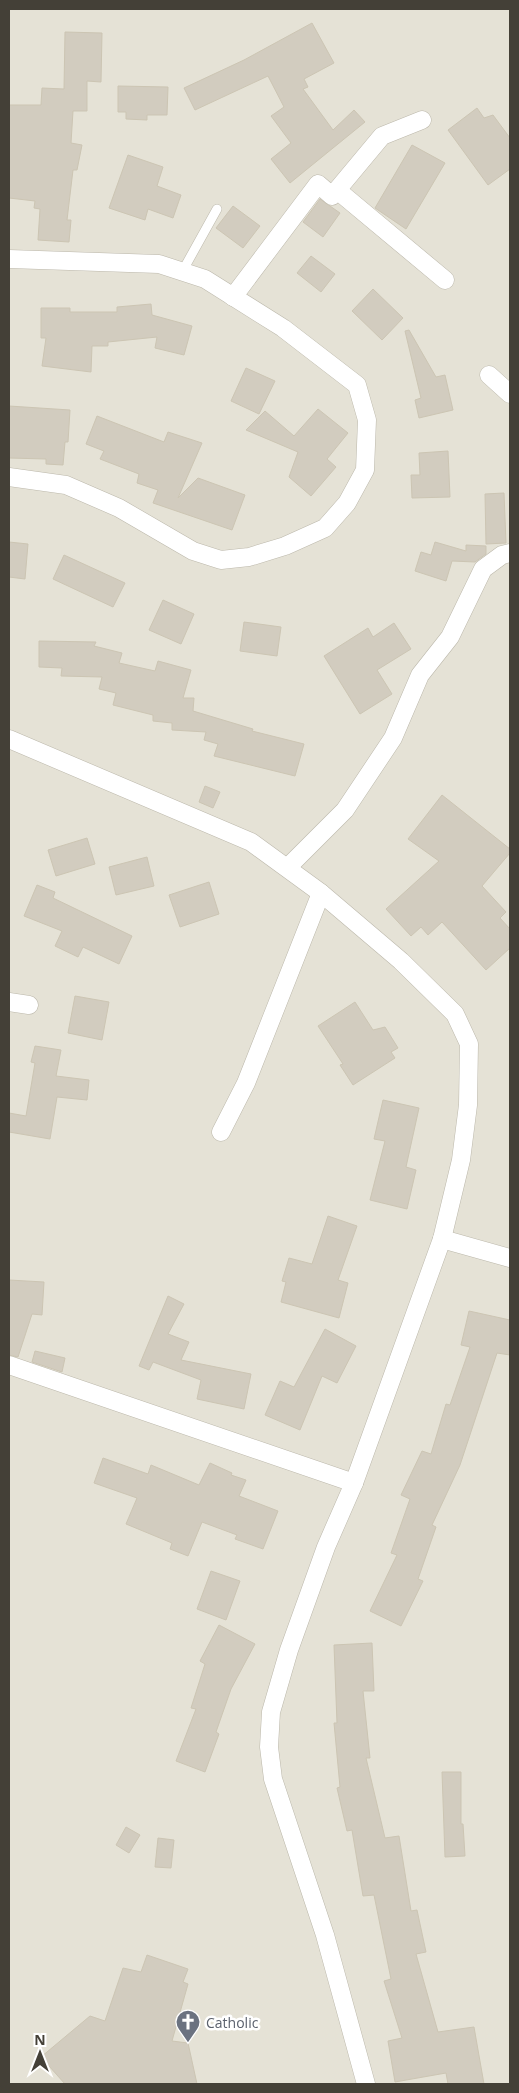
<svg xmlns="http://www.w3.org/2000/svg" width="519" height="2093" viewBox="0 0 519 2093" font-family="'Open Sans',sans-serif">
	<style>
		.residential { fill: #e5e2d6 }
		.building { fill: #d2ccbf; stroke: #ccc5b3 }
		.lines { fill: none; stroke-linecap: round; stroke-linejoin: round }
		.service-casing { stroke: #bcb8ab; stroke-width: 10 }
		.minor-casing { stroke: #bcb8ab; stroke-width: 19 }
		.service { stroke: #fff; stroke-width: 9 }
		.minor { stroke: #fff; stroke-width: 18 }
		.labels { text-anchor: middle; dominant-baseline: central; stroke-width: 5; stroke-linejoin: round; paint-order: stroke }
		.worship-label { font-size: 14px; fill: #5b616d; stroke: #fff; text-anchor: start }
	</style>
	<rect width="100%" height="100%" fill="#f2f0e8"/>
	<!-- residential -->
	<rect class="residential" x="9" y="9" width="501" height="2075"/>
	<!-- building -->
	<g class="building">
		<polygon points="312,23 334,63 304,79 308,87 303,89 333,130 354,110 365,122 290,183 271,159 291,143 271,116 284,107 268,76 195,110 184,88 244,60"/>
		<polygon points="65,32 102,33 101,82 87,81 87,111 73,111 71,143 82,145 77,170 73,170 67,220 71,220 69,242 38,240 40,209 34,208 35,201 9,198 9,105 41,105 42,88 64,89"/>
		<polygon points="118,86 168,87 167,115 147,115 147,120 126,119 126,112 118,112"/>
		<polygon points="477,108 484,118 493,115 510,138 510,169 488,185 448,130"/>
		<polygon points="412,145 445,163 406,229 375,208"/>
		<polygon points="128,155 163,167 157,186 181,195 173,218 148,209 145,220 109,208"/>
		<polygon points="320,199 340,213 323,237 303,222"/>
		<polygon points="233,206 260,226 243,248 216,228"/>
		<polygon points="311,256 335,274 321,292 297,273"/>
		<polygon points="373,289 403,318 382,340 352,311"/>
		<polygon points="151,304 152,315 192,326 184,355 155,348 157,337 108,342 108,346 92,346 91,372 42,366 46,338 41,338 41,308 70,308 70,312 117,312 117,307"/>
		<polygon points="409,330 436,377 445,375 453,410 419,418 415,400 421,398 405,331"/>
		<polygon points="246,368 275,381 259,414 231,401"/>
		<polygon points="9,406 70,410 68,442 65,442 63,465 46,464 46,459 9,458"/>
		<polygon points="318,409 348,433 327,459 336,467 311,496 289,477 298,452 246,430 265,411 294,436"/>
		<polygon points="97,416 164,442 168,432 202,443 178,498 198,478 245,495 232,530 153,503 158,490 137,483 139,474 100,459 104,451 86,444"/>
		<polygon points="448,451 450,497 412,498 411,475 420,475 419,453"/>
		<polygon points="504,493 506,543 486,544 485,494"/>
		<polygon points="9,542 28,544 25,579 9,577"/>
		<polygon points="435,542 466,551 466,545 486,546 486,554 475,562 452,561 446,581 415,571 421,552 431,555"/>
		<polygon points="64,555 125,583 113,607 53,579"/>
		<polygon points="163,600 194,614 181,644 149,630"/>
		<polygon points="244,622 281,627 277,656 240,651"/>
		<polygon points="394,623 411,649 377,670 392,694 360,714 324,656 368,628 373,637"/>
		<polygon points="39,641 96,642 94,646 122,653 119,663 155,671 158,661 191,670 183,698 194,698 193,711 253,729 252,731 304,744 295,776 214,756 218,744 204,740 206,732 172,730 172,723 153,721 153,715 113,705 116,693 99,689 102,677 61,676 62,668 39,667"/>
		<polygon points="205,786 220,792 213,808 199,802"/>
		<polygon points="442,795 510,849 510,853 482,886 506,912 500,918 510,929 510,948 486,970 442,922 428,935 421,927 411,936 386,909 439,861 408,839"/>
		<polygon points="87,838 95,864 56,876 48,850"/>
		<polygon points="147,857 154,886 116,895 109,867"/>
		<polygon points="209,882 219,914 180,927 169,895"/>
		<polygon points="37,885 55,892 53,898 132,936 119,964 83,947 78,957 55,946 62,931 24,916"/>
		<polygon points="75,996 109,1002 102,1040 68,1033"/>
		<polygon points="355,1002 373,1030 385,1027 398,1048 391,1052 395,1058 353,1085 340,1065 343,1064 318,1026"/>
		<polygon points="35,1046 61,1050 56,1076 89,1080 87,1100 57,1097 50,1139 9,1132 9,1113 26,1116 35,1063 31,1062"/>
		<polygon points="383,1100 419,1108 406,1167 416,1170 407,1209 370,1200 385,1141 374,1139"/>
		<polygon points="328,1216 357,1226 338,1280 348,1283 339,1318 281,1302 286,1282 282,1281 289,1258 312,1264"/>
		<polygon points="9,1280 44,1282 42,1315 32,1314 18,1357 9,1355"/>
		<polygon points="168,1296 184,1304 168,1334 189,1342 181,1360 251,1374 244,1409 197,1399 201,1380 153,1362 149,1370 139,1366"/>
		<polygon points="469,1311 510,1320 510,1355 497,1353 460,1465 432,1525 436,1527 418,1579 423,1581 401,1626 370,1611 397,1555 391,1553 410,1499 401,1495 422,1451 431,1454 446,1404 450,1405 470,1347 461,1345"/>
		<polygon points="325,1329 356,1346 337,1383 322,1376 300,1430 265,1415 280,1381 294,1387"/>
		<polygon points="35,1351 65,1358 62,1372 32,1362"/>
		<polygon points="103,1458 148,1474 151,1465 199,1485 210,1463 232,1473 231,1475 246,1480 239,1496 278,1511 263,1549 235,1539 237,1535 202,1522 188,1556 170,1549 172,1543 126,1524 137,1498 94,1483"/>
		<polygon points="211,1571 240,1581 226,1620 197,1609"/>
		<polygon points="219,1625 255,1644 231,1689 216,1732 219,1734 205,1772 176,1761 196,1709 191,1708 205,1664 200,1661"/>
		<polygon points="372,1643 374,1691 363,1691 370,1758 366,1758 385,1838 399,1836 411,1911 417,1910 426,1952 416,1954 438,2032 474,2027 484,2084 448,2084 446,2073 395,2082 388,2041 402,2038 384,1981 391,1979 374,1895 363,1896 352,1830 347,1831 337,1788 340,1787 334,1723 337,1723 334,1645"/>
		<polygon points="442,1772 461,1772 461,1824 463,1824 465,1856 445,1857"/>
		<polygon points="126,1827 140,1835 129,1853 116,1845"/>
		<polygon points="158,1838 174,1840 171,1868 155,1867"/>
		<polygon points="147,1955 188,1969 183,1982 188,1984 172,2041 188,2043 197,2084 65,2084 41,2057 90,2016 105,2021 123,1968 141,1972"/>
	</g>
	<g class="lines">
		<defs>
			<polyline id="service" points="182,272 217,209"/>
			<g id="minor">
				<polyline points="337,190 445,280"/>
				<polyline points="9,259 159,264 205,279 283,328 357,385 367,420 365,470 347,503 325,528 285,546 249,557 221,560 193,551 119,508 66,485 9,477"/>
				<polyline points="233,297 318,184 332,196 382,136 422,120"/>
				<polyline points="489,375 510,394"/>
				<polyline points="9,739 251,842 321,893 401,961 455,1014 469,1044 468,1105 461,1160 442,1239 354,1483 326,1547 289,1650 271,1712 269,1747 273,1779 325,1935 366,2084"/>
				<polyline points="288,867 345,810 393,738 420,675 450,637 483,569 502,555 510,553"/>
				<polyline points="9,1002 29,1005"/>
				<polyline points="221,1132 246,1083 321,893"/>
				<polyline points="442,1239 510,1258"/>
				<polyline points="9,1365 354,1483"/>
			</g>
		</defs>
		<!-- service casing -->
		<use href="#service" class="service-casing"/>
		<!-- minor casing -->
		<use href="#minor" class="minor-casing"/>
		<!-- service -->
		<use href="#service" class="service"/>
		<!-- minor -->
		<use href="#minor" class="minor"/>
	</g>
	<!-- icons -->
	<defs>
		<symbol id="church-pin" viewBox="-11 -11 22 30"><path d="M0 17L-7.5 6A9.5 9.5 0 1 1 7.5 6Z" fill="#6b7280" stroke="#fff"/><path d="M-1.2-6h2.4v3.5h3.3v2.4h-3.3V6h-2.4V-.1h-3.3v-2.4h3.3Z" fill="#fff"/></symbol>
	</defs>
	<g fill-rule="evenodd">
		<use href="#church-pin" x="174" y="2008" width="28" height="38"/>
	</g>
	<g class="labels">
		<!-- worship labels -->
		<g class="worship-label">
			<text x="206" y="2022">Catholic</text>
		</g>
	</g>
	<!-- border -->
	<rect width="519" height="2093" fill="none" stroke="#444037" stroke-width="20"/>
	<!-- north arrow -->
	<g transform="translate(40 2053)" stroke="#ffffff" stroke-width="4" paint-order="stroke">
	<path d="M0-4L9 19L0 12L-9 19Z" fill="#444037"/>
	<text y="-8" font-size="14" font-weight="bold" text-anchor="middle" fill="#444037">N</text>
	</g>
</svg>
